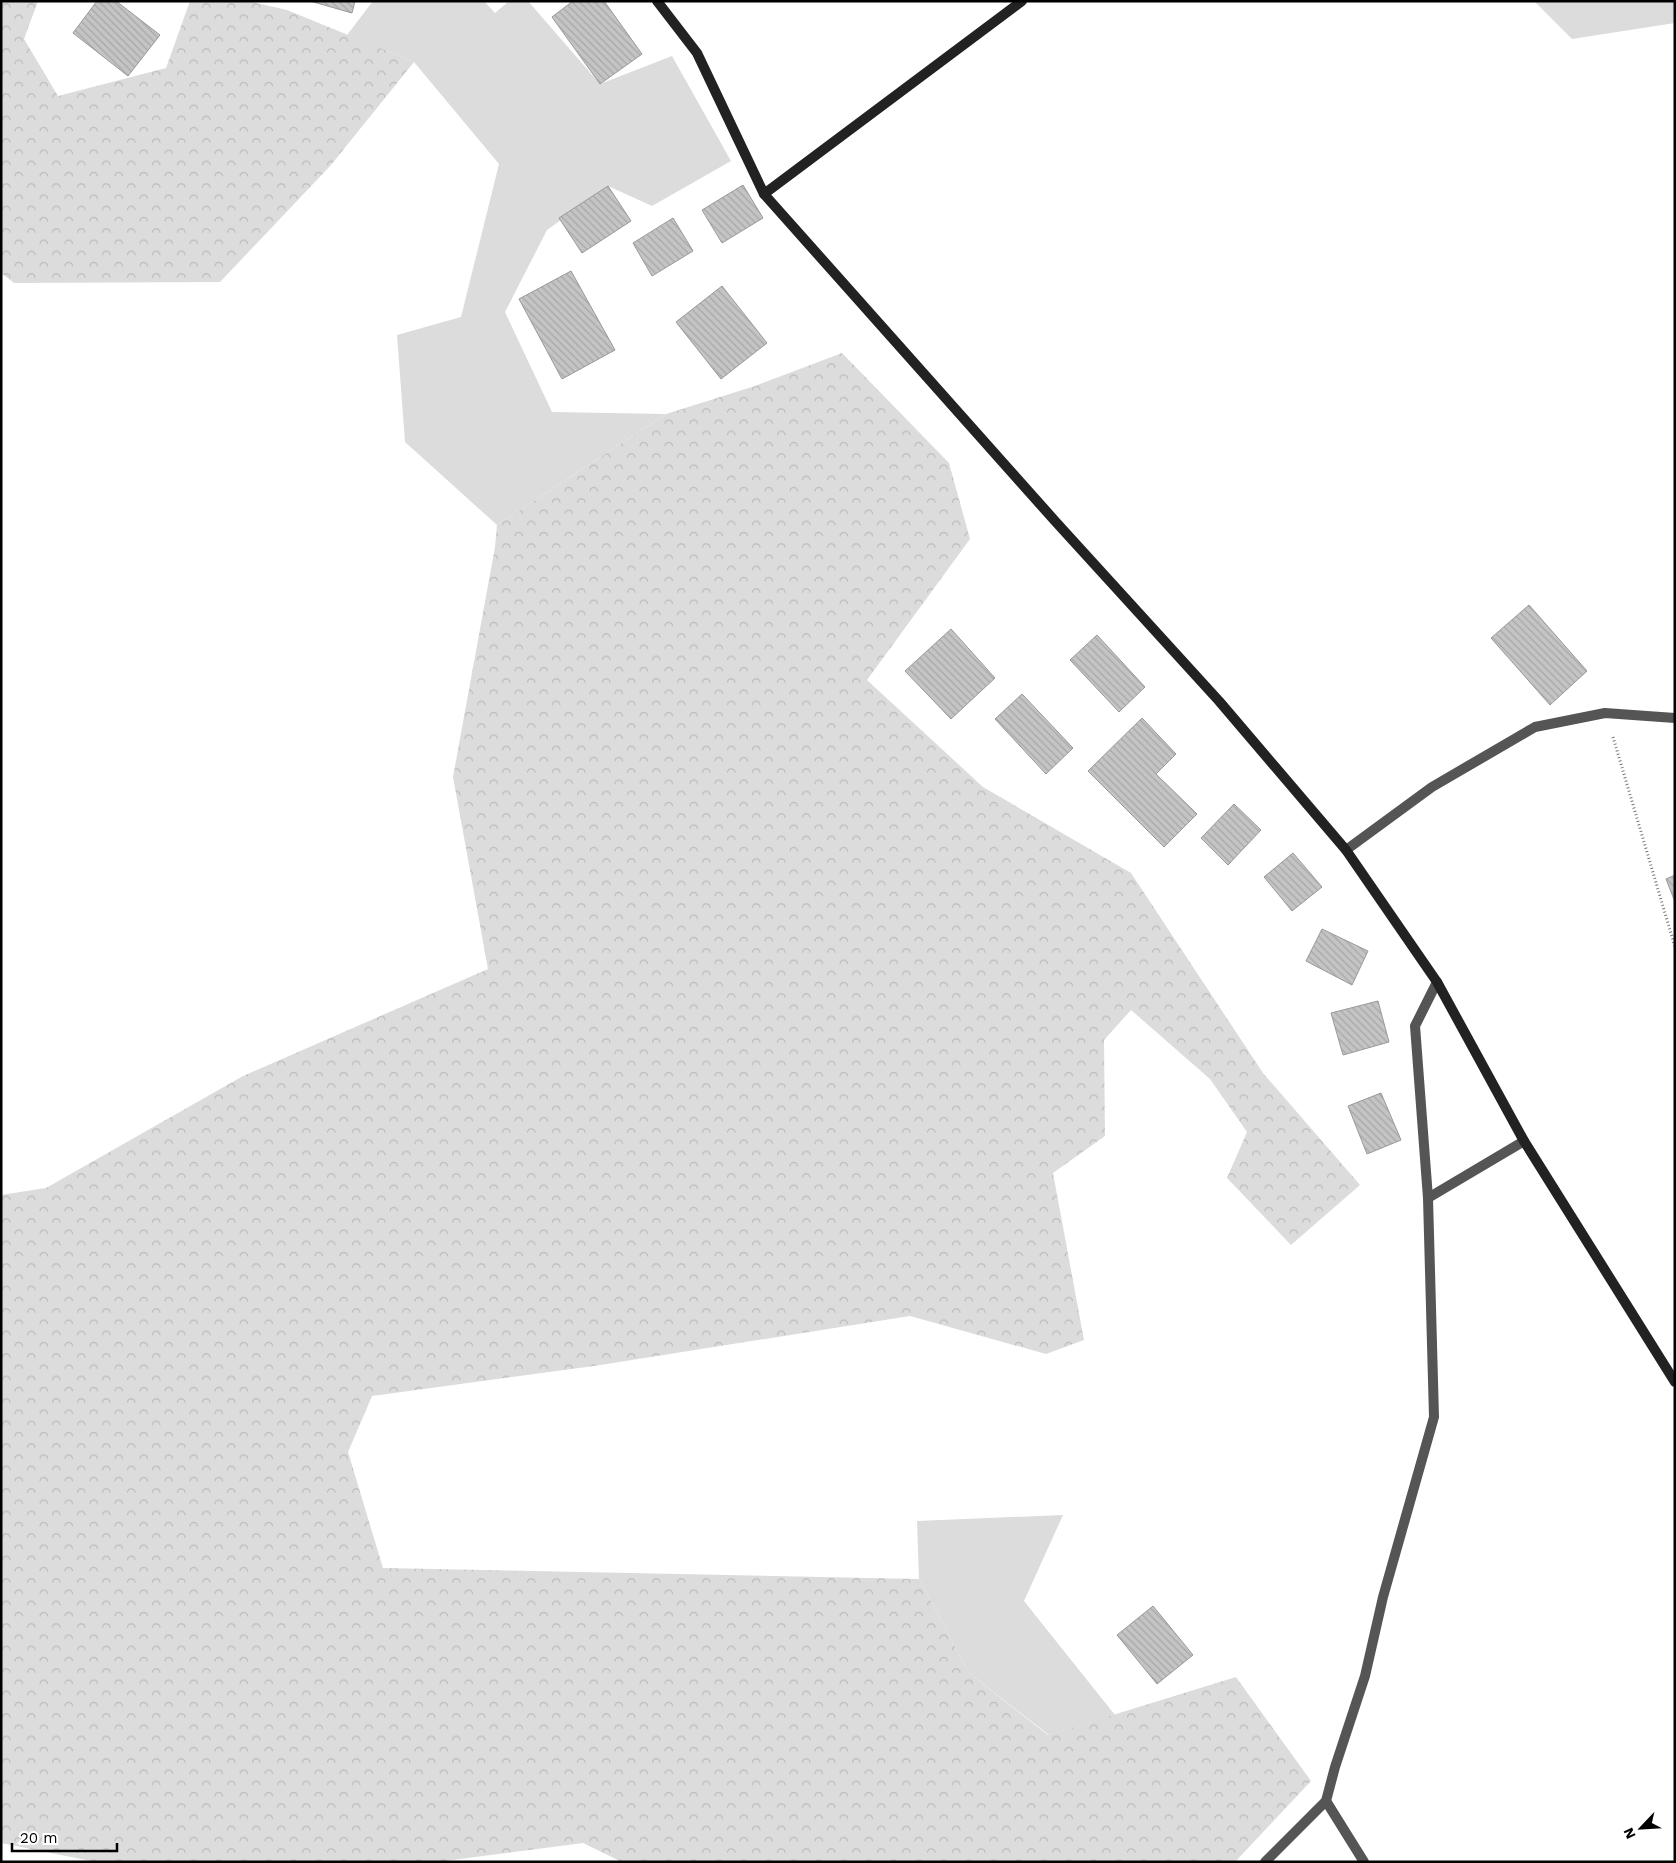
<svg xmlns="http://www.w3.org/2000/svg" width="1676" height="1863" viewBox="0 0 1676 1863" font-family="'Work Sans',sans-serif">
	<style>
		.green { fill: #dcdcdc }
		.forest { fill: url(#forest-crowns) }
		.building { fill: url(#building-back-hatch); stroke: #999 }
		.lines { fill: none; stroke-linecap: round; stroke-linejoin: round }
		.path { stroke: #777; stroke-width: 3; stroke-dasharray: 1 2.5; stroke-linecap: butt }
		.street { stroke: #555; stroke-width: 10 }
		.secondary { stroke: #222; stroke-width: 10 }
	</style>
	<defs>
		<pattern id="forest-crowns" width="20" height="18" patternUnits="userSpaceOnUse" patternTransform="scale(1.25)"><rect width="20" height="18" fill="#dcdcdc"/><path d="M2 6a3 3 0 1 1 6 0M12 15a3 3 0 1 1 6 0" fill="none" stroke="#bbb"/></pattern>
		<pattern id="building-back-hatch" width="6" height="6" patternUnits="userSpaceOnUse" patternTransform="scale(1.25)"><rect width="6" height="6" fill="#c4c4c4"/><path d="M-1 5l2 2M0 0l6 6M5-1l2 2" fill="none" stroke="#a7a7a7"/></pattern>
	</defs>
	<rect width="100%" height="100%" fill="#fff"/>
	<!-- green -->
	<g class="green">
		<polygon points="373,1 484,1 495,13 509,1 528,1 600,84 672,56 731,161 652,206 608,186 547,230 505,312 552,412 666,414 497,525 405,442 397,335 461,317 499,164 414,62 347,35"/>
		<polygon points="1534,1 1675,1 1675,23 1572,39"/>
		<polygon points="1063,1515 1024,1601 1115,1715 1049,1735 969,1673 919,1579 917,1521"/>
	</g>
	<!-- forest -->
	<g class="forest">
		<polygon points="1,1 38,1 24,39 58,96 166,68 190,1 248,1 287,10 414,62 331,165 220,282 14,283 1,273"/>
		<polygon points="842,353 949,463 970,539 867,680 983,787 1131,873 1263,1073 1360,1185 1291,1245 1227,1178 1247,1132 1210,1079 1131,1010 1104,1040 1105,1136 1053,1173 1084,1340 1046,1354 910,1316 594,1366 372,1396 348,1452 383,1568 919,1579 969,1673 1048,1735 1236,1677 1311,1781 1235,1862 622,1862 583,1843 437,1862 96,1862 1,1843 1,1195 46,1188 243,1076 488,969 453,777 495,547 497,525 666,414 755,386"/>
	</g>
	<!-- building -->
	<g class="building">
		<polygon points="97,1 116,1 160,35 128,76 73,33"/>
		<polygon points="310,1 355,1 352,13"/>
		<polygon points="573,1 604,1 642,54 600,84 552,17"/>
		<polygon points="743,185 763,218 722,243 702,210"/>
		<polygon points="608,186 631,221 582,253 559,218"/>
		<polygon points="673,218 693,251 652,276 633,243"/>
		<polygon points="571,271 615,350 562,379 519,299"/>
		<polygon points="722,286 767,343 721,379 676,322"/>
		<polygon points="1529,605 1587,671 1550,705 1491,638"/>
		<polygon points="951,629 995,678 951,719 905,671"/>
		<polygon points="1097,635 1145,687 1119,712 1070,660"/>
		<polygon points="1022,694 1073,748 1046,774 995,719"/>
		<polygon points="1142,718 1176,754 1156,774 1197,814 1164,847 1088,771"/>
		<polygon points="1234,804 1261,830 1228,865 1201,838"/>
		<polygon points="1293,853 1322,887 1292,911 1264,877"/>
		<polygon points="1675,875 1675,902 1666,879"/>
		<polygon points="1322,929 1368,951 1352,985 1306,961"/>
		<polygon points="1378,1001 1389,1042 1343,1055 1331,1013"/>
		<polygon points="1381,1093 1401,1140 1367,1154 1348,1106"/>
		<polygon points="1153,1606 1193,1655 1157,1684 1117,1635"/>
	</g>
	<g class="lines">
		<!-- path -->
		<polyline class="path" points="1613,737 1675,947"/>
		<!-- street -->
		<g class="street">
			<polyline points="1346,850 1432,787 1535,727 1605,713 1675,718"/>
			<polyline points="1428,1198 1524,1141"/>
			<polyline points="1326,1801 1364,1862"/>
			<polyline points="1265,1862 1326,1801 1335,1767 1365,1676 1383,1597 1434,1417 1428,1198 1415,1026 1437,982"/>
		</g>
		<!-- secondary -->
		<g class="secondary">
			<polyline points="657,1 697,53 764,194 1055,521 1219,701 1346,850 1437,982 1524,1141 1675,1382"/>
			<polyline points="764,194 1022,1"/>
		</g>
	</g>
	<!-- border -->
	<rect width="1676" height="1863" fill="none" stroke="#000000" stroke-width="5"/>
	<!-- north arrow -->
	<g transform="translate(1641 1828) rotate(245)" stroke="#ffffff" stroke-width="4" paint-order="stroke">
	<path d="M0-4L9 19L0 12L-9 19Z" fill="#000000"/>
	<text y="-8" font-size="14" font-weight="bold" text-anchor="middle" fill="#000000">N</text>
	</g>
	<!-- scale -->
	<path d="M12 1843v8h105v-8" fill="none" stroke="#000000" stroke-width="2.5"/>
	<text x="20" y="1843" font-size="15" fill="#000000" stroke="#ffffff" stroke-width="4" paint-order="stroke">20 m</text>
</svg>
